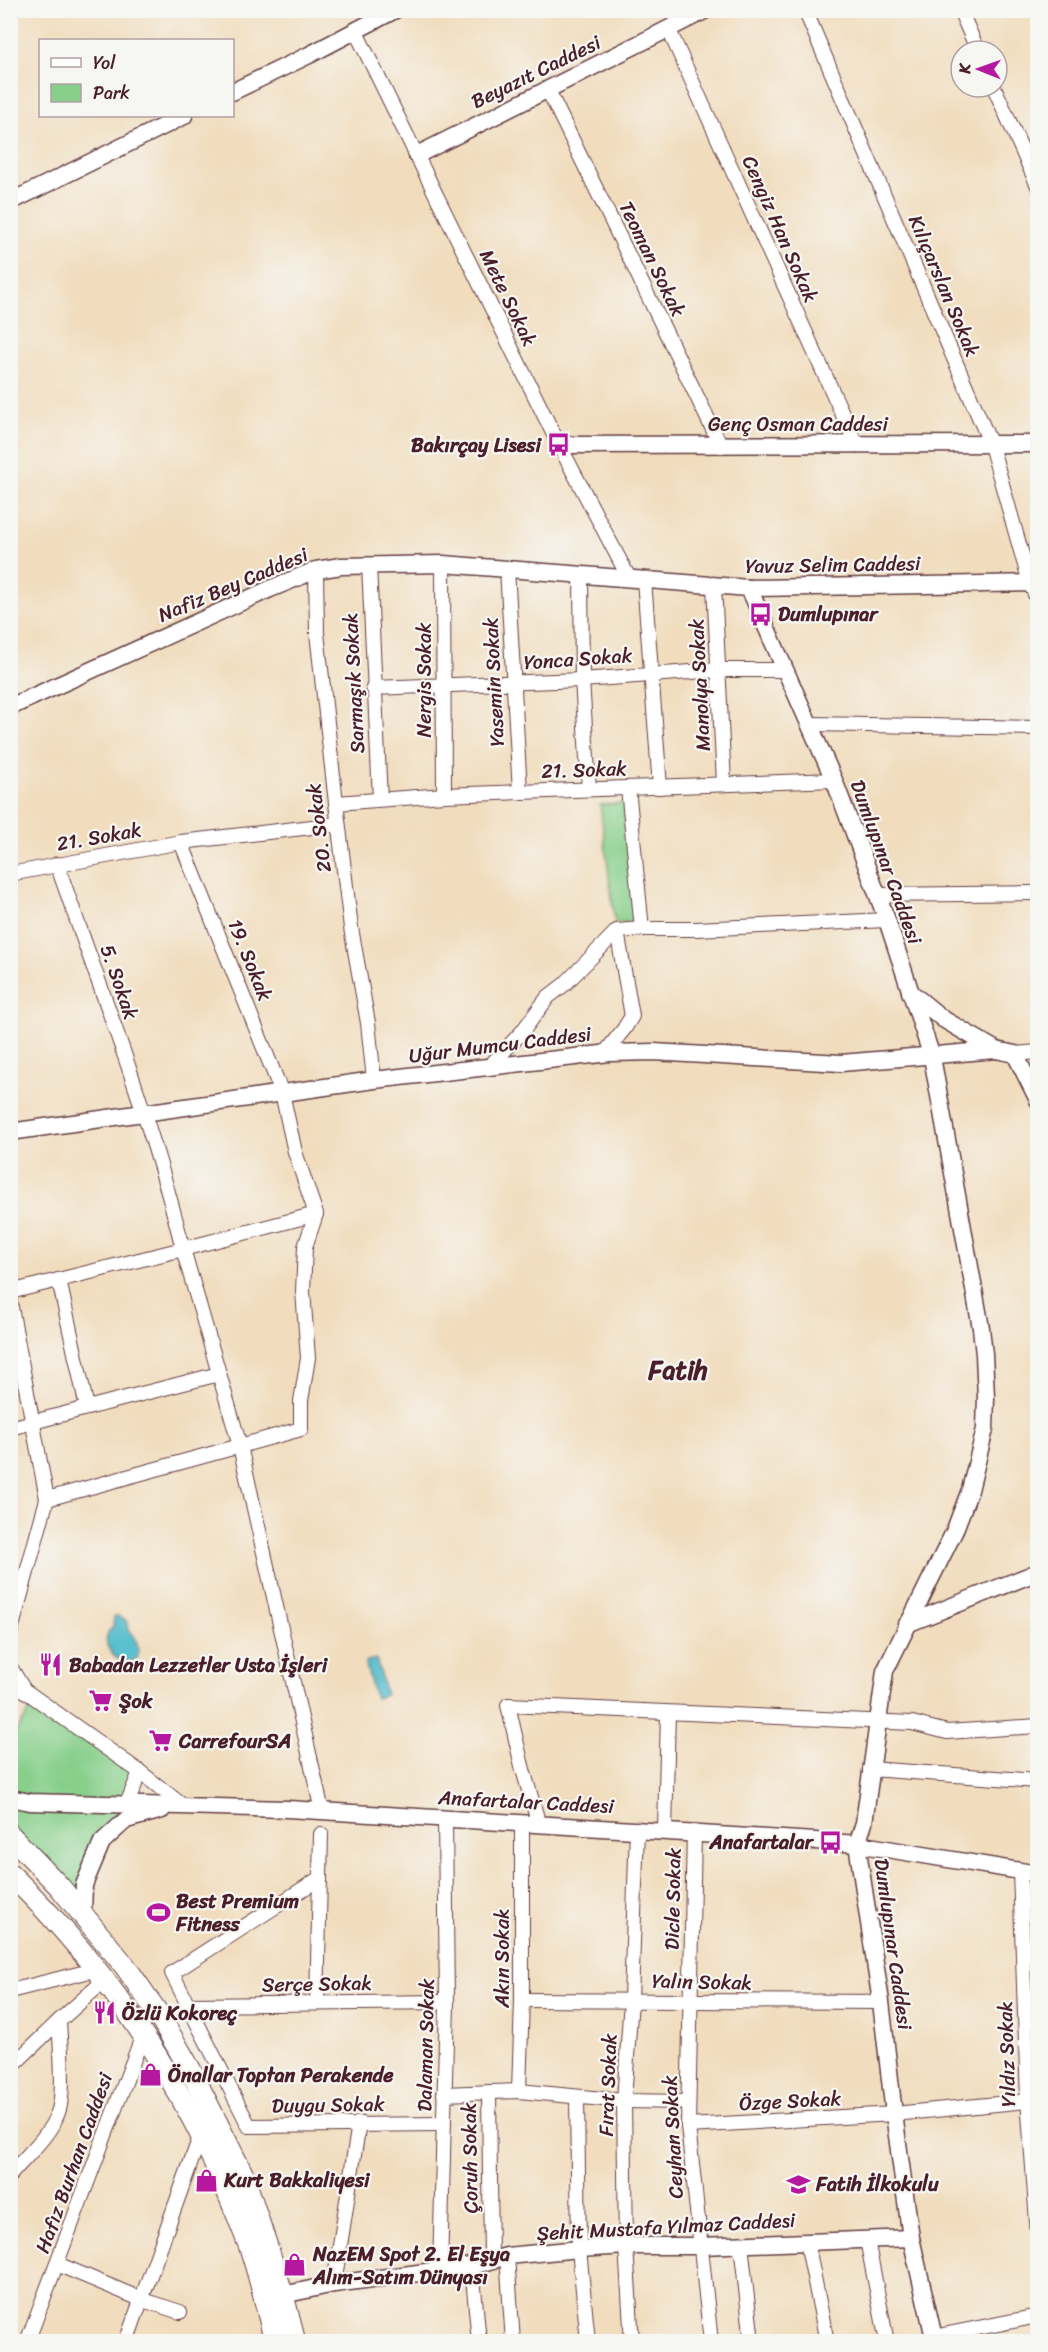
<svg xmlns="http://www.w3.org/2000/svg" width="1048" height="2352" viewBox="0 0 1048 2352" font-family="Sriracha,sans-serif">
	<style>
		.green { fill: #87cf8a; stroke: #68775a; stroke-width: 1.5 }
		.water { fill: #50bccb; stroke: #4d6e7b; stroke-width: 1.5 }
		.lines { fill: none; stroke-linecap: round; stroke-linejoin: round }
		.minor-casing { stroke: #633c41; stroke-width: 16 }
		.tertiary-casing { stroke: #633c41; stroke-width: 19 }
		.primary-casing { stroke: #633c41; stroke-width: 23 }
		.minor { stroke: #fff; stroke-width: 14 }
		.tertiary { stroke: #fff; stroke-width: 16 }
		.primary { stroke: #fff; stroke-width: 21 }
		.labels { text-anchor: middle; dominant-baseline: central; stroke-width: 4.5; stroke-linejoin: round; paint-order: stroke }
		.street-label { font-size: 20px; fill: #4a1f2b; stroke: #f6f6f2 }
		.poi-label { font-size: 20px; font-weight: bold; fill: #4a1f2b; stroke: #f6f6f2; text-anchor: start }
		.district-label { font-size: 26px; font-weight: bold; fill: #4a1f2b; stroke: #f6f6f2 }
	</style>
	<rect width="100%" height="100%" fill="#f6f6f2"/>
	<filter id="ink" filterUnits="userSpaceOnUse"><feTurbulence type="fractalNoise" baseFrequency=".0167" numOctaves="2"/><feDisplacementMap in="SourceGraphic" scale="12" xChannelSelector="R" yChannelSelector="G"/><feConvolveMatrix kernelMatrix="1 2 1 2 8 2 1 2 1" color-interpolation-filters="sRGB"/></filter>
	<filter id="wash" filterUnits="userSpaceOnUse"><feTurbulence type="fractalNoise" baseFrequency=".008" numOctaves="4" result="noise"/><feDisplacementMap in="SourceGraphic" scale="24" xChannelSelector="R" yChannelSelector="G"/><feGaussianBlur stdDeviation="1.35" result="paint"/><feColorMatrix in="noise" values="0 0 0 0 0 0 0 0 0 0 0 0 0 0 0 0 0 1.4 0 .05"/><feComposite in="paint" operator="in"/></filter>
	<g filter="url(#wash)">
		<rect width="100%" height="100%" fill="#f1ddbe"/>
		<!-- green -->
		<g class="green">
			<polygon points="624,803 638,921 615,923 600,805"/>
			<polygon points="37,1700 140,1772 126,1820 102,1842 83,1914 11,1835 11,1739"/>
		</g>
		<!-- water -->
		<g class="water">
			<path d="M118,1616L127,1622L128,1630C136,1637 139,1647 138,1657C120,1674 94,1640 113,1627L114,1617Z"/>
			<polygon points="376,1659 386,1695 375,1698 365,1662"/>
		</g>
	</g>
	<g filter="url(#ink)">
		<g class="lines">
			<defs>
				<g id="minor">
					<polyline points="805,10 991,445 1030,583 1038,601"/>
					<polyline points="960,10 978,51"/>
					<polyline points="669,30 856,444"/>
					<polyline points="356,32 553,433 629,578"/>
					<polyline points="994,87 1038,186"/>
					<polyline points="548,90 721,446"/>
					<polyline points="443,564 444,795"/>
					<polyline points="369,565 380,799"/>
					<polyline points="507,569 520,792"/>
					<polyline points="316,570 317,633 336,803 351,928 368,1023 374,1080"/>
					<polyline points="581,574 582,680 589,789"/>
					<polyline points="644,580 660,787"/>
					<polyline points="714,585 724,783"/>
					<polyline points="373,688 582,680 718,670 785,670"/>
					<polyline points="810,724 1038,728"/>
					<polyline points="628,788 642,929 696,929 887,920"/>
					<polyline points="336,803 444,795 834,780"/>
					<polyline points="10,874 181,842 338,824"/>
					<polyline points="877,895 1038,893"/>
					<polyline points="604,1054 624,1029 632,1016 617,931 642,929"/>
					<polyline points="1015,1054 1038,1052"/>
					<polyline points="488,1068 522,1032 548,997 565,984 617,931"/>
					<polyline points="316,1214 305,1247 303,1291 308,1358 301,1401 301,1429 240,1446 322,1811"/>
					<path d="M10,1292L183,1249C151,1118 101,991 57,864"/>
					<polyline points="10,1302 47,1499 10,1634"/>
					<polyline points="87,1408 219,1374"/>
					<polyline points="10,1428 87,1408 59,1280"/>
					<polyline points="47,1499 240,1446 183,1249 316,1214 295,1152 282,1093 181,842"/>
					<polyline points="10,1667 24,1690 140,1772 127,1804"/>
					<polyline points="870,1769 1038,1781"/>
					<polyline points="140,1772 182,1805"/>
					<polyline points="539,1825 522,1766 508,1705 912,1723 947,1732 1038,1726"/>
					<polyline points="665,1831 668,1713"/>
					<polyline points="694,1832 688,2126 711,2342"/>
					<polyline points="1020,1871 1028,2100 1038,2236"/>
					<polyline points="320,1878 172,1973 249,2126 444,2124"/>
					<polyline points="10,1991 98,1969"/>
					<polyline points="522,2000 881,2002"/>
					<polyline points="317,2003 321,1834"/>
					<polyline points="188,2005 447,2002"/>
					<polyline points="10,2068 59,2021"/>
					<polyline points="519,2091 522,2000 522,1825"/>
					<polyline points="489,2092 491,2259"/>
					<polyline points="444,2094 519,2091 624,2101 688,2102"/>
					<polyline points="577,2097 579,2249 588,2342"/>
					<polyline points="688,2126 894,2114 1038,2100"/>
					<path d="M10,2175C26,2156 48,2137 57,2115C66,2096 60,2043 59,2021L106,1979"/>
					<polyline points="867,2240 887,2342"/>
					<polyline points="807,2242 827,2342"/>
					<polyline points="741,2244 752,2342"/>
					<polyline points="507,2256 513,2342"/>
					<polyline points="57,2264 143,2300 180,2312"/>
					<polyline points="472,2266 479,2342"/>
					<polyline points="440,2271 447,2002 445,1819"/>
					<polyline points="334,2284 359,2123"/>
					<polyline points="933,2337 1038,2316"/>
					<polyline points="27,2342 144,2032"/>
					<polyline points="126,2342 201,2134"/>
					<polyline points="632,2342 626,2246 624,2101 631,2000 637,1829"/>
				</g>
				<g id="tertiary">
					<polyline points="232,92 309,55 395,10"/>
					<polyline points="417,155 706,10"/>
					<polyline points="10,202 184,116"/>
					<polyline points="559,445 1038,444"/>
					<polyline points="749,588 834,780 887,920 932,1057 981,1328 984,1354 986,1397 985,1429 970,1490 954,1532 885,1671 864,1823 857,1844 881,2002 894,2114 911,2238 935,2342"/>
					<polyline points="10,707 270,589 316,570 341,566 443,564 749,588 1038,583"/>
					<polyline points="910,992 943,1019 996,1050 1015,1054 1038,1100"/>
					<polyline points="10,1132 374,1080 610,1053 654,1052 841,1063 996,1050"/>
					<polyline points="907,1624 1038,1572"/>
					<polyline points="10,1798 30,1802 288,1809 831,1842 857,1844 1038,1874"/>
					<polyline points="83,1914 84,1885 102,1842 126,1820 162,1810"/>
					<polyline points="283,2295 334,2284 472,2266 507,2256 579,2249 626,2246 701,2246 911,2238"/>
				</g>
				<g id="primary">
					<polyline points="10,1835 59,1886 125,1966 159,2015 190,2069 244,2177 283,2295 295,2342"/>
					<path d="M10,1874C119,1979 196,2104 249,2245C260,2276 267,2309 275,2342"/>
				</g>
			</defs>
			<!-- minor casing -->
			<use href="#minor" class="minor-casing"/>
			<!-- tertiary casing -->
			<use href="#tertiary" class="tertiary-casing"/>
			<!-- primary casing -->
			<use href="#primary" class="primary-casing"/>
			<!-- minor -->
			<use href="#minor" class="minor"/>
			<!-- tertiary -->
			<use href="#tertiary" class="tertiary"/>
			<!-- primary -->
			<use href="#primary" class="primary"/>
		</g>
	</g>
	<!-- icons -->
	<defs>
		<symbol id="bus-bare" viewBox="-9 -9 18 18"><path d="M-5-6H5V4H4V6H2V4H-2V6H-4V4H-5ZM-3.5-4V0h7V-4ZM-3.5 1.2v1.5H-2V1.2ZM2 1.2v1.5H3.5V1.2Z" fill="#b5179e" stroke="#f6f6f2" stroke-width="2.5" paint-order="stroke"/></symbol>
		<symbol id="restaurant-bare" viewBox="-9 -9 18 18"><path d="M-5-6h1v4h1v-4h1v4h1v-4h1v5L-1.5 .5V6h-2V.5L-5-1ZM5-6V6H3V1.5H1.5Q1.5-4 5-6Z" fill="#b5179e" stroke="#f6f6f2" stroke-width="2.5" paint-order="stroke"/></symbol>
		<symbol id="supermarket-bare" viewBox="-9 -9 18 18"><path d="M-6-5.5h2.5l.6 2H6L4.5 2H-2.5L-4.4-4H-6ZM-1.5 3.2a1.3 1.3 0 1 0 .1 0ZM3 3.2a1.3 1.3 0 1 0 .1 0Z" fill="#b5179e" stroke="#f6f6f2" stroke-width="2.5" paint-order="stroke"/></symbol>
		<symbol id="stadium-bare" viewBox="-9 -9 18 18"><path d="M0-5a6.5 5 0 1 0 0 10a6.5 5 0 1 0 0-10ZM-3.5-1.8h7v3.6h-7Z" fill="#b5179e" stroke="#f6f6f2" stroke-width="2.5" paint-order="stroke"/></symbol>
		<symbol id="shop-bare" viewBox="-9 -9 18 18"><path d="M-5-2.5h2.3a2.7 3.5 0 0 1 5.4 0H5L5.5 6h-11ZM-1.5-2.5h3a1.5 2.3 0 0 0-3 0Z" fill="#b5179e" stroke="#f6f6f2" stroke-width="2.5" paint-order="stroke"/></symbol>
		<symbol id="school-bare" viewBox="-9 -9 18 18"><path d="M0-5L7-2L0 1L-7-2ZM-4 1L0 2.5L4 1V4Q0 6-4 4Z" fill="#b5179e" stroke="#f6f6f2" stroke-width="2.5" paint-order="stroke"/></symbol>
	</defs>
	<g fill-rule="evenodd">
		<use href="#bus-bare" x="542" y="428" width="33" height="33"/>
		<use href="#bus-bare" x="744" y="598" width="33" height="33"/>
		<use href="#restaurant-bare" x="34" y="1648" width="33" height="33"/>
		<use href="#supermarket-bare" x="84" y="1684" width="33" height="33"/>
		<use href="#supermarket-bare" x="144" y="1724" width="33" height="33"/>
		<use href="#bus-bare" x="814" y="1826" width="33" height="33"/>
		<use href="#stadium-bare" x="142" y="1896" width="33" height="33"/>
		<use href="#restaurant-bare" x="88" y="1996" width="33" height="33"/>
		<use href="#shop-bare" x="134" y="2058" width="33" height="33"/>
		<use href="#shop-bare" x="190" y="2164" width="33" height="33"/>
		<use href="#school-bare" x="782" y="2168" width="33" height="33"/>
		<use href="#shop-bare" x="278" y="2248" width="33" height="33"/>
	</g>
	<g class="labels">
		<!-- street labels -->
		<g class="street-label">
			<text transform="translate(536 72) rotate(-26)">Beyazıt Caddesi</text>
			<text transform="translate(780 229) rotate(66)">Cengiz Han Sokak</text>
			<text transform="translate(652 259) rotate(64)">Teoman Sokak</text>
			<text transform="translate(944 286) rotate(67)">Kılıçarslan Sokak</text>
			<text transform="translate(508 298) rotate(64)">Mete Sokak</text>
			<text x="798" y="424">Genç Osman Caddesi</text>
			<text transform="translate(833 565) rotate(-1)">Yavuz Selim Caddesi</text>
			<text transform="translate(233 585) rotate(-23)">Nafiz Bey Caddesi</text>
			<text transform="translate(578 659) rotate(-4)">Yonca Sokak</text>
			<text transform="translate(424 680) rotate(-90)">Nergis Sokak</text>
			<text transform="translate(494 682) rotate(-93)">Yasemin Sokak</text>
			<text transform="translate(354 683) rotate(-93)">Sarmaşık Sokak</text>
			<text transform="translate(700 685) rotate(-93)">Manolya Sokak</text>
			<text transform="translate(584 770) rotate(-2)">21. Sokak</text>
			<text transform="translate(319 828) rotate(-97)">20. Sokak</text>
			<text transform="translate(99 837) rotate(-10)">21. Sokak</text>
			<text transform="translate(886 862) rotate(70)">Dumlupınar Caddesi</text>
			<text transform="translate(250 960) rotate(68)">19. Sokak</text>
			<text transform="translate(119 982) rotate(71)">5. Sokak</text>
			<text transform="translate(500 1045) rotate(-7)">Uğur Mumcu Caddesi</text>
			<text transform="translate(526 1802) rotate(3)">Anafartalar Caddesi</text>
			<text transform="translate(673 1899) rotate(-89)">Dicle Sokak</text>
			<text transform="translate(893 1944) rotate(82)">Dumlupınar Caddesi</text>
			<text transform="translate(502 1958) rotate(-90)">Akın Sokak</text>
			<text transform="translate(702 1982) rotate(1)">Yalın Sokak</text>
			<text transform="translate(317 1984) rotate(-1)">Serçe Sokak</text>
			<text transform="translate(426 2045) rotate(-89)">Dalaman Sokak</text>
			<text transform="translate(1007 2054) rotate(-92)">Yıldız Sokak</text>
			<text transform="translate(608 2085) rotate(-88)">Fırat Sokak</text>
			<text transform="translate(790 2101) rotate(-3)">Özge Sokak</text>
			<text transform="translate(328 2105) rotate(-1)">Duygu Sokak</text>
			<text transform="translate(673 2137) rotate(-93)">Ceyhan Sokak</text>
			<text transform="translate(470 2158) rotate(-91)">Çoruh Sokak</text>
			<text transform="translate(74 2163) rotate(-70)">Hafız Burhan Caddesi</text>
			<text transform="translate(666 2227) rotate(-3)">Şehit Mustafa Yılmaz Caddesi</text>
		</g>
		<!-- poi labels -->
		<g class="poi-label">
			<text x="541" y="445" text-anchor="end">Bakırçay Lisesi</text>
			<text x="778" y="614">Dumlupınar</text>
			<text x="69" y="1665">Babadan Lezzetler Usta İşleri</text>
			<text x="119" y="1701">Şok</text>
			<text x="179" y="1741">CarrefourSA</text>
			<text x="813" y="1842" text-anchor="end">Anafartalar</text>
			<text x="176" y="1901">Best Premium<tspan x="176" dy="23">Fitness</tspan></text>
			<text x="122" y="2013">Özlü Kokoreç</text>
			<text x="168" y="2075">Önallar Toptan Perakende</text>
			<text x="224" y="2180">Kurt Bakkaliyesi</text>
			<text x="816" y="2184">Fatih İlkokulu</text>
			<text x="313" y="2254">NazEM Spot 2. El Eşya<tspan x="313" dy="23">Alım-Satım Dünyası</tspan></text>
		</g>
		<!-- district labels -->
		<g class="district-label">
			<text x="678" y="1370">Fatih</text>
		</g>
	</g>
	<!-- margin -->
	<rect width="1048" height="2352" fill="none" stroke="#f6f6f2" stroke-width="36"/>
	<!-- legend -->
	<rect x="39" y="39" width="195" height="78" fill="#f6f6f2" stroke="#b1a0a2" stroke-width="1.5"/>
	<rect x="51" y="58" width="30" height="9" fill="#ffffff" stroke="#b1a0a2" stroke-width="1.5"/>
	<text x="93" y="69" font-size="18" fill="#4a1f2b">Yol</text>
	<rect x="51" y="84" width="30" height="18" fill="#87cf8a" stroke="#b1a0a2" stroke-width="1.5"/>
	<text x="93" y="99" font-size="18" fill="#4a1f2b">Park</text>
	<!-- north arrow -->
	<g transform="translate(979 69) rotate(271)"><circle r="28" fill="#f6f6f2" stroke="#b1a0a2" stroke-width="1.5"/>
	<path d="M0-4.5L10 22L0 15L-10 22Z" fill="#b5179e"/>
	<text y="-9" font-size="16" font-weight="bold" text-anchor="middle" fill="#4a1f2b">K</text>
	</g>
</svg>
